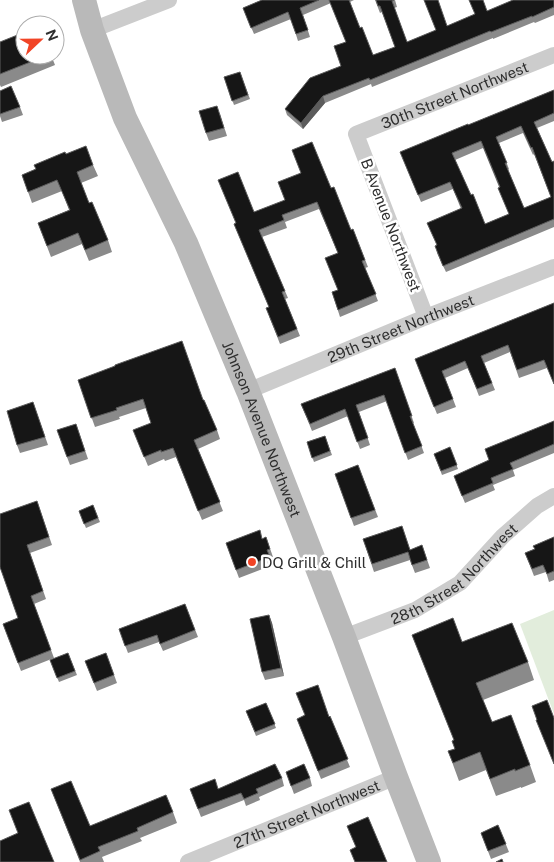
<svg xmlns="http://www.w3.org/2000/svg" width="554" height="862" viewBox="0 0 554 862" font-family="'Public Sans',sans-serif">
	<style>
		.green { fill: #e2eddc }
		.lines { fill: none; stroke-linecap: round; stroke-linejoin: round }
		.street { stroke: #ccc; stroke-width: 16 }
		.secondary { stroke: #b9b9b9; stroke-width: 24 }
		.wall { fill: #8a8a8a; fill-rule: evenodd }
		.shaded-wall { fill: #5c5c5c }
		.building { fill: #161616; stroke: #5c5c5c; fill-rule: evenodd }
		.poi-dot { fill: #f14426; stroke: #fff; stroke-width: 2 }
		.labels { text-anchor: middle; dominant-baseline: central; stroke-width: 5; stroke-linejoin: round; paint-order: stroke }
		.street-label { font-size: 15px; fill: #2f2f2f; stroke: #fff }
		.poi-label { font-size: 15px; fill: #2f2f2f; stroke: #fff; text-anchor: start }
	</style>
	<rect width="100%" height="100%" fill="#fff"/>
	<!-- green -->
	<polygon class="green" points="554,610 554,714 520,624"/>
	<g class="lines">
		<!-- street -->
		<g class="street">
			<polyline points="92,30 169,0"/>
			<path id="s1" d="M426,317L356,134L554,55"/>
			<path id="s2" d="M248,391L426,317L554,267"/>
			<path id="s3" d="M344,637L415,610L460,583L503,536L537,506L554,496"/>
			<path id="s4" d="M188,862L396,777"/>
		</g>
		<!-- secondary -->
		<path class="secondary" id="s5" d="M84,0L92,30L125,118L186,243L248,391L344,637L396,777L429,862"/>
	</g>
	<!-- wall -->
	<g class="wall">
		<polygon points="262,0 354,0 350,2 360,28 373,55 395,47 382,12 380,13 375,0 395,0 397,7 394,8 407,42 447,26 487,11 554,0 554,15 535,23 534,22 493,39 493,38 372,87 371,84 325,103 303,129 287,115 285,109 341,66 346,42 331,3 303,15 310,37 298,41 291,19 254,34 243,8"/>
		<polygon points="0,42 25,55 51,55 55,65 1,87 0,85"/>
		<polygon points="240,72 250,99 234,105 224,77"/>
		<path d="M554,90V121L537,128L552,162L554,161V227L446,272L437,253L436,245L461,209L453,189L421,202L403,159L468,125ZM523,133L533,155L534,154L551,197L524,208L508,170L509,169L499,143ZM483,148L499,187L509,214L485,224L471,195L455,160Z"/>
		<polygon points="0,91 20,107 23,115 2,122 0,116"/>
		<polygon points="220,114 227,136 209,141 206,133"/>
		<polygon points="66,154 93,165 98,176 81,183 89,203 108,240 112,252 89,261 82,244 51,257 38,223 69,210 62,191 32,203 22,175 36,169"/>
		<polygon points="331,188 351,230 353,229 368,267 365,268 378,301 340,317 332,292 338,290 338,253 319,209 285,222 287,228 262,237 285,291 288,298 285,299 300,336 280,344 269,316 269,307 234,224"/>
		<polygon points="554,303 547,368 519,378 510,352 484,363 495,390 479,396 468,368 445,378 456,407 437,414 415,359"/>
		<polygon points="395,368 414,423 413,423 424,453 408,460 387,401 359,412 370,445 360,449 348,416 312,431 301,404"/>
		<polygon points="78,380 203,400 217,430 220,439 198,449 223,511 202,520 176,457 165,461 164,459 148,466 137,439 151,423 146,408 119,417 120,419 95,427"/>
		<polygon points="33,402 48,445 20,453 17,445"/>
		<polygon points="554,421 554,453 513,470 515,476 493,485 495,490 465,503 454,476 489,460"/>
		<polygon points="76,424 88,459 70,465 57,430"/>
		<polygon points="325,436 332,455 314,462 307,442"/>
		<polygon points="450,447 458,469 442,475 434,454"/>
		<polygon points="358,465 378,517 354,526 335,474"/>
		<polygon points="37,501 52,545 30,553 46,599 34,604 54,658 21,671 3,624 18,618 0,567"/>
		<polygon points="93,505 100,522 86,528 79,511"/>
		<polygon points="266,537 273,557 270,558 273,565 239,578 226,543 262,539"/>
		<polygon points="554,537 554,580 549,582 546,572 534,576 525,553 534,549"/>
		<polygon points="363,539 410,550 422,545 430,568 415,573 410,560 374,572"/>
		<polygon points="185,604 198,637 163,651 159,642 128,653 119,629"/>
		<polygon points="269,615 272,623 284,676 265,680 262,672"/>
		<polygon points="412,635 462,642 528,662 534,680 483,700 492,722 530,765 536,782 521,788 521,787 496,796 486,770 459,781 448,751 454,749 454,740"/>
		<polygon points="68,653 77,675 59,682 50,660"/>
		<polygon points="106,653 117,683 97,691 85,661"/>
		<polygon points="266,703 276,728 256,736 246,711"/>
		<polygon points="329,717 350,767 321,779 297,719"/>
		<polygon points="286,772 310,778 312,786 294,794"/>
		<polygon points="282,778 284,786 259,797 260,800 246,806 244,800 201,817 190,789 218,789"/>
		<polygon points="51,789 90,826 173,812 177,823 140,838 142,841 102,857 104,862 80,862"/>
		<polygon points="498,825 509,852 491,859 481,833"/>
	</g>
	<!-- shaded-wall -->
	<g class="shaded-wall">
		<polygon points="323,96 325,103 303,129 301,123"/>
		<polygon points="269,615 272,623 284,676 281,668"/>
	</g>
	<!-- building -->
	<g class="building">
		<polygon points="262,0 319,0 300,8 308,30 296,34 288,12 251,28 243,8"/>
		<polygon points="329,0 349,0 360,28 362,27 373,55 395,47 380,6 378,6 376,0 394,0 392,1 407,42 436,30 424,0 438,0 447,26 475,14 469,0 483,0 487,11 513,0 554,0 554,7 532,17 532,16 491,32 490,31 370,80 369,78 323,96 301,123 285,109 310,78 341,66 334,46 346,42"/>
		<polygon points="25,32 25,55 48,55 0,74 0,42"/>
		<polygon points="240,72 248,95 232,101 224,77"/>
		<polygon points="11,86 20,107 0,114 0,91"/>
		<path d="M554,90V113L534,122L552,162L554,161V219L443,266L435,246L437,245L427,223L462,208L450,182L418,195L400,152L468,124V125ZM521,126L531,148L532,147L551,197L524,208L505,163H507L496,137ZM481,141L500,187L498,188L509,214L485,224L473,194L471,195L452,153Z"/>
		<polygon points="217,106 224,128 206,133 199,111"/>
		<polygon points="312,142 331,188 334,187 351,230 353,229 365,260 362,261 376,294 338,310 332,292 338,290 325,258 338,253 317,202 282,215 284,220 259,230 285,291 282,292 297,329 278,337 266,308 269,307 234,224 236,223 218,180 238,172 254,212 285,200 278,182 301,173 292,150"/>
		<polygon points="86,146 93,165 77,172 89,203 92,202 108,240 85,250 78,233 47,246 38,223 70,210 57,180 28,192 22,175 36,169 34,165 65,152 66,154"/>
		<polygon points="554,303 554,384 544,360 517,370 508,345 481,356 492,383 477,389 465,361 442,371 453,399 434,407 415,359"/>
		<polygon points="182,341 203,400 204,400 217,430 194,440 220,502 198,511 173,448 161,452 161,450 144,457 133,430 151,423 143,399 116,408 117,410 91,418 78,380 115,366 115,365"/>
		<polygon points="395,368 412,416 410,416 422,446 405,453 384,395 356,405 368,438 357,442 345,409 310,424 301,404"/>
		<polygon points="33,402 45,437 17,445 7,411"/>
		<polygon points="554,421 554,444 510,463 513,469 491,478 493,483 462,496 454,476 489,460 485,449"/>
		<polygon points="76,424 85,451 67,457 57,430"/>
		<polygon points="325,436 330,451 312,458 307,442"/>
		<polygon points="450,447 457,465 441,471 434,454"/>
		<polygon points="358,465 375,510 351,518 335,474"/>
		<polygon points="37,501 49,537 27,545 43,591 31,596 51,650 18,663 3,624 18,618 0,567 0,514"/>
		<polygon points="93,505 98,518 84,524 79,511"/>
		<polygon points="402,526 410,550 422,545 427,560 412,565 408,552 372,564 363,539"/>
		<polygon points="260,530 262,539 266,537 270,549 267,550 270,557 236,570 226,543"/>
		<polygon points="554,537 554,571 547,574 543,565 532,569 525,553 535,549 533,546"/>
		<polygon points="185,604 195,630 160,644 157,635 125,646 119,629"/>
		<polygon points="269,615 281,668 262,672 250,619"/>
		<polygon points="453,618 462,642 512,623 528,662 476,683 492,722 511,715 530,765 515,771 515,769 490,779 480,752 453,763 448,751 455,749 452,741 454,740 412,635"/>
		<polygon points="68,653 75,671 57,678 50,660"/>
		<polygon points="106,653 114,675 94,683 85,661"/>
		<polygon points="318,685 329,717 330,716 348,759 318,771 297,719 305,715 296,693"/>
		<polygon points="547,700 554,718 554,764 536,720 537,720 532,706"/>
		<polygon points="266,703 275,724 255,732 246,711"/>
		<polygon points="275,764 282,778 256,789 258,793 244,799 241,793 198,809 190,789 215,779 218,789"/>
		<polygon points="304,764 310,778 291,786 286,772"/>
		<polygon points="71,781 90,826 166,795 173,812 137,828 138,831 98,847 100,851 80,860 51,789"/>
		<polygon points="29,802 54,862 0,862 0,841 18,833 9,810"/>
		<polygon points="368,817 387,862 355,862 350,850 356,847 347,826"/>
		<polygon points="498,825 506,844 488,851 481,833"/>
		<polygon points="502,859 503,862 496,862"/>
	</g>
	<!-- markers -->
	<circle class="poi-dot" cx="252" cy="562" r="5"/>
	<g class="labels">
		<!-- street labels -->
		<g class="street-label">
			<text stroke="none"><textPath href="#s1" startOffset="302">30th Street Northwest</textPath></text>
			<text transform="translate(391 225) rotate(69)">B Avenue Northwest</text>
			<text stroke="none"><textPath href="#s2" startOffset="165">29th Street Northwest</textPath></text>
			<text stroke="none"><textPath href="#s5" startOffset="465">Johnson Avenue Northwest</textPath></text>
			<text stroke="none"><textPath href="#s3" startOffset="129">28th Street Northwest</textPath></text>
			<text stroke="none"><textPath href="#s4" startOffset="128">27th Street Northwest</textPath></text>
		</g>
		<!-- poi labels -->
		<g class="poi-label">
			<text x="262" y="562">DQ Grill &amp; Chill</text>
		</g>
	</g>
	<!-- north arrow -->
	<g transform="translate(40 40) rotate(68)"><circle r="24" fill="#ffffff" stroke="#acacac"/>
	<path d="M0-4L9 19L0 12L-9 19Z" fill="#f14426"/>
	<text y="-8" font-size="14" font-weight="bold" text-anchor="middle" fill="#2f2f2f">N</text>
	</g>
</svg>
